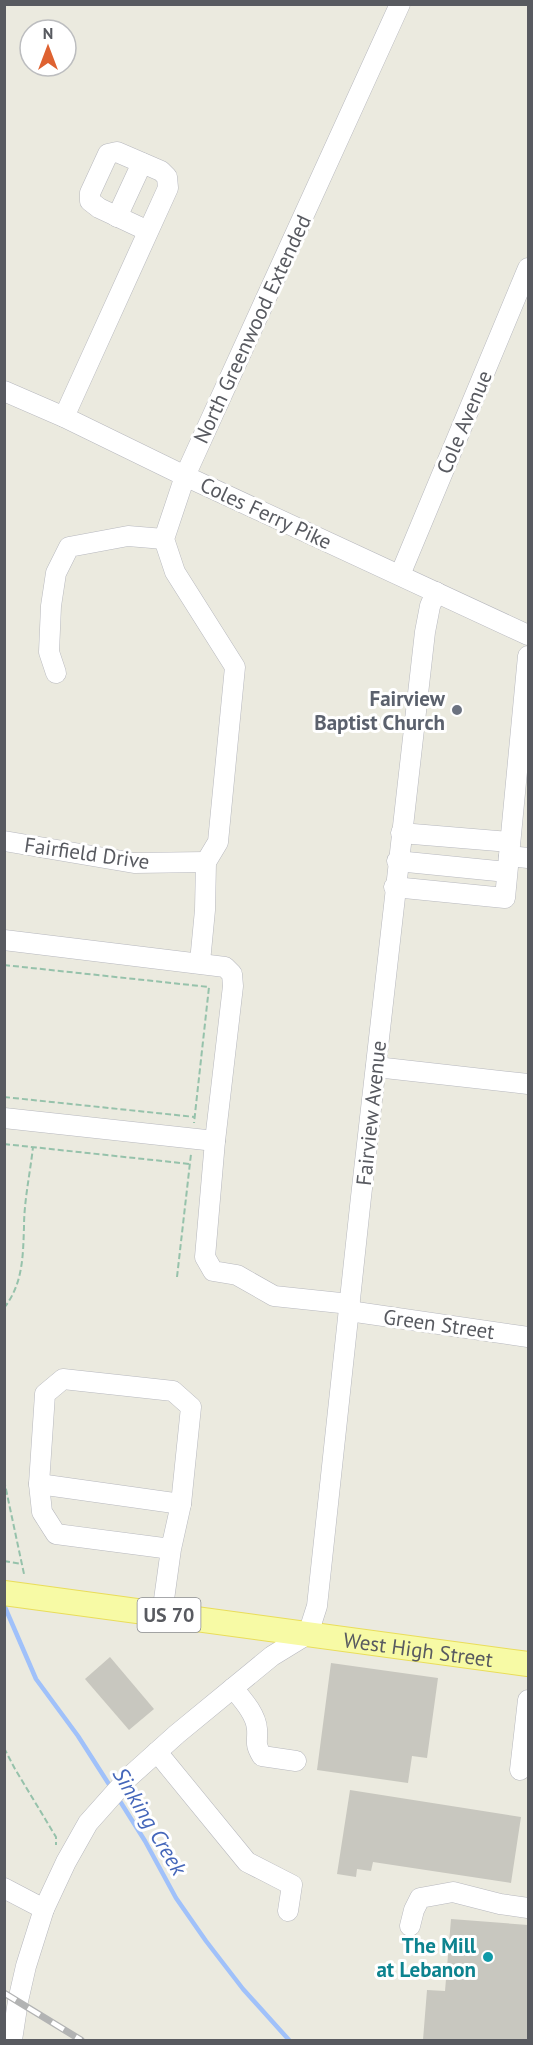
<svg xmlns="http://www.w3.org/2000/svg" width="533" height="2045" viewBox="0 0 533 2045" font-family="'PT Sans',sans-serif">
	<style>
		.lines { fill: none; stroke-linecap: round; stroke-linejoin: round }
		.stream { stroke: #a0c1fa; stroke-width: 4.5 }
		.building { fill: #c8c7bf }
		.minor-casing { stroke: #b7b8be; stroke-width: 21 }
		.major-casing { stroke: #e9dd5a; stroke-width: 26 }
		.path { stroke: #96c2ab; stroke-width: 2; stroke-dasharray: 6 3; stroke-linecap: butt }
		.minor { stroke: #fff; stroke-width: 20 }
		.major { stroke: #f7faa5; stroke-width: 24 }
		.rail-casing { stroke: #b2b3b3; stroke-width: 7 }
		.rail { stroke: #fff; stroke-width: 4.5; stroke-dasharray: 14; stroke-linecap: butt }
		.worship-dot { fill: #6b7280; stroke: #fff; stroke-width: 2 }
		.culture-dot { fill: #0f9aa8; stroke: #fff; stroke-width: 2 }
		.labels { text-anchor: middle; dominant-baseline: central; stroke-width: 6; stroke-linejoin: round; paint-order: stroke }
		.shield { fill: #fff; stroke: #8a8c90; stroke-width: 1.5 }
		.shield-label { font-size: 20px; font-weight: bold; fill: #585a60 }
		.street-label { font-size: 21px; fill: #585a60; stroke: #fff }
		.worship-label { font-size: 21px; font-weight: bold; fill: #5b616d; stroke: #fff; text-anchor: end }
		.culture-label { font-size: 21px; font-weight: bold; fill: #0d838f; stroke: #fff; text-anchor: end }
		.water-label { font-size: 22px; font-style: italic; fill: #4567ba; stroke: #fff }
	</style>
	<rect width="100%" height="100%" fill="#ebeadf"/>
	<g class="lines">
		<!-- stream -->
		<g class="stream">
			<polyline points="4,1605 36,1679 78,1736 112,1789"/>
			<polyline points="118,1798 145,1841 176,1898 206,1941 243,1989 289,2040"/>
		</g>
	</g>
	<!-- building -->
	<g class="building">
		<polygon points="110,1657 154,1709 129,1730 85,1679"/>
		<polygon points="331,1663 438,1678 427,1758 412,1756 408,1783 317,1770"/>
		<polygon points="350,1790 521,1817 511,1883 373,1862 371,1871 357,1869 356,1877 337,1874"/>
		<polygon points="451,1919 528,1925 528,2040 423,2040 427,1990 445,1991"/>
	</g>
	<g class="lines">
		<defs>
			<g id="minor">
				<polyline points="117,217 142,163"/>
				<polyline points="4,391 64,417 185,476 528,635"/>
				<polyline points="64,417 168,188 167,177 161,171 117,152 108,154 90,193 90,201 99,208 148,231"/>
				<polyline points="400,575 528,268"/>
				<polyline points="56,673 49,652 51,606 56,573 69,547 128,536 164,539"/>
				<polyline points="401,833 510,842"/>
				<polyline points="4,841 134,863 206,862"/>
				<polyline points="509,856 528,858"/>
				<polyline points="397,861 507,872"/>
				<polyline points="394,887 505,898 528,656"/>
				<polyline points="4,940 225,967 232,974 233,986 215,1141 205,1257 213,1271 237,1275 274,1296 350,1304"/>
				<polyline points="200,962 205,910 206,862 218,842 235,667 175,572 164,539 185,476 400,4"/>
				<polyline points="376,1067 528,1084"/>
				<polyline points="4,1118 215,1141"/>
				<polyline points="349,1311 528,1337"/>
				<polyline points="39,1484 181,1504"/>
				<polyline points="162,1614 171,1549 181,1504 191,1407 173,1391 63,1379 45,1394 39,1484 42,1512 56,1534 171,1549"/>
				<path d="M233,1688C242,1699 256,1714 257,1729C258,1742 254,1743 262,1756L296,1761"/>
				<polyline points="157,1752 247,1862 292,1885 288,1911"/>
				<polyline points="520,1770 528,1700"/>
				<polyline points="4,1888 44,1909"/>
				<polyline points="410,1926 414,1910 420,1898 453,1892 500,1904 528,1908"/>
				<path d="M12,2040L18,2001L26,1966L44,1909L66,1862L88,1823L128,1778L177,1734L272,1656L308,1634L317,1606C352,1281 386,957 425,632L430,606L436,592"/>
			</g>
			<g id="major">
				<path id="s1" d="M4,1593L528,1664"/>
			</g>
		</defs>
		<!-- minor casing -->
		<use href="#minor" class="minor-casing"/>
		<!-- major casing -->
		<use href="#major" class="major-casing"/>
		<!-- path -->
		<g class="path">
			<polyline points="4,965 209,987 194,1123"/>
			<polyline points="4,1097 195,1117"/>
			<polyline points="4,1144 190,1164"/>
			<polyline points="177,1277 191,1154"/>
			<path d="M4,1308C23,1284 23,1256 24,1227C24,1201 30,1174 33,1147"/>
			<polyline points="4,1480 24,1574"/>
			<polyline points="4,1561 22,1564"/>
			<polyline points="4,1748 15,1769 56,1837 56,1845"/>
		</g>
		<!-- minor -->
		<use href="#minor" class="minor"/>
		<!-- major -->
		<use href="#major" class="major"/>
		<defs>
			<polyline id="rail" points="4,1993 81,2040"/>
		</defs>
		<!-- rail casing -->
		<use href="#rail" class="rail-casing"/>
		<!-- rail -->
		<use href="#rail" class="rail"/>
	</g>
	<!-- markers -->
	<circle class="worship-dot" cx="457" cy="710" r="6"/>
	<circle class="culture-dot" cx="488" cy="1957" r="6"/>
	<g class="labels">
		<!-- shield labels -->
		<rect class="shield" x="137.5" y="1598" width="63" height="34" rx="4.5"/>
		<g class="shield-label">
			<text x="169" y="1615">US 70</text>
		</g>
		<!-- street labels -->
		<g class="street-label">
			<text transform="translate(252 329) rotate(-65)">North Greenwood Extended</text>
			<text transform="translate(464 422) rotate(-67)">Cole Avenue</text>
			<text transform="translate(266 513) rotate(25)">Coles Ferry Pike</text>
			<text transform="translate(87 853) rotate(8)">Fairfield Drive</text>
			<text transform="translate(371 1113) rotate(-84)">Fairview Avenue</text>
			<text transform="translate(439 1324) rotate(8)">Green Street</text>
			<text stroke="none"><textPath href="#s1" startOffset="418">West High Street</textPath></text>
		</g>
		<!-- worship labels -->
		<g class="worship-label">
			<text x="445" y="698">Fairview<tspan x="445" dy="24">Baptist Church</tspan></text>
		</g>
		<!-- culture labels -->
		<g class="culture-label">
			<text x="476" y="1945">The Mill<tspan x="476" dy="24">at Lebanon</tspan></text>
		</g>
		<!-- water labels -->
		<g class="water-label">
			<text transform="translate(150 1821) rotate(59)">Sinking Creek</text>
		</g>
	</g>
	<!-- border -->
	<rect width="533" height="2045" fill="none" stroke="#585a60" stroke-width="12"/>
	<!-- north arrow -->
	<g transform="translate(48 48)"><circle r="28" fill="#ffffff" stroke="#bcbdbf" stroke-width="1.5"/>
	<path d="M0-4.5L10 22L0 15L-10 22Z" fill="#de6231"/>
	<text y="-9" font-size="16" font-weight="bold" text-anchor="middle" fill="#585a60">N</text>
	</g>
</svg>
